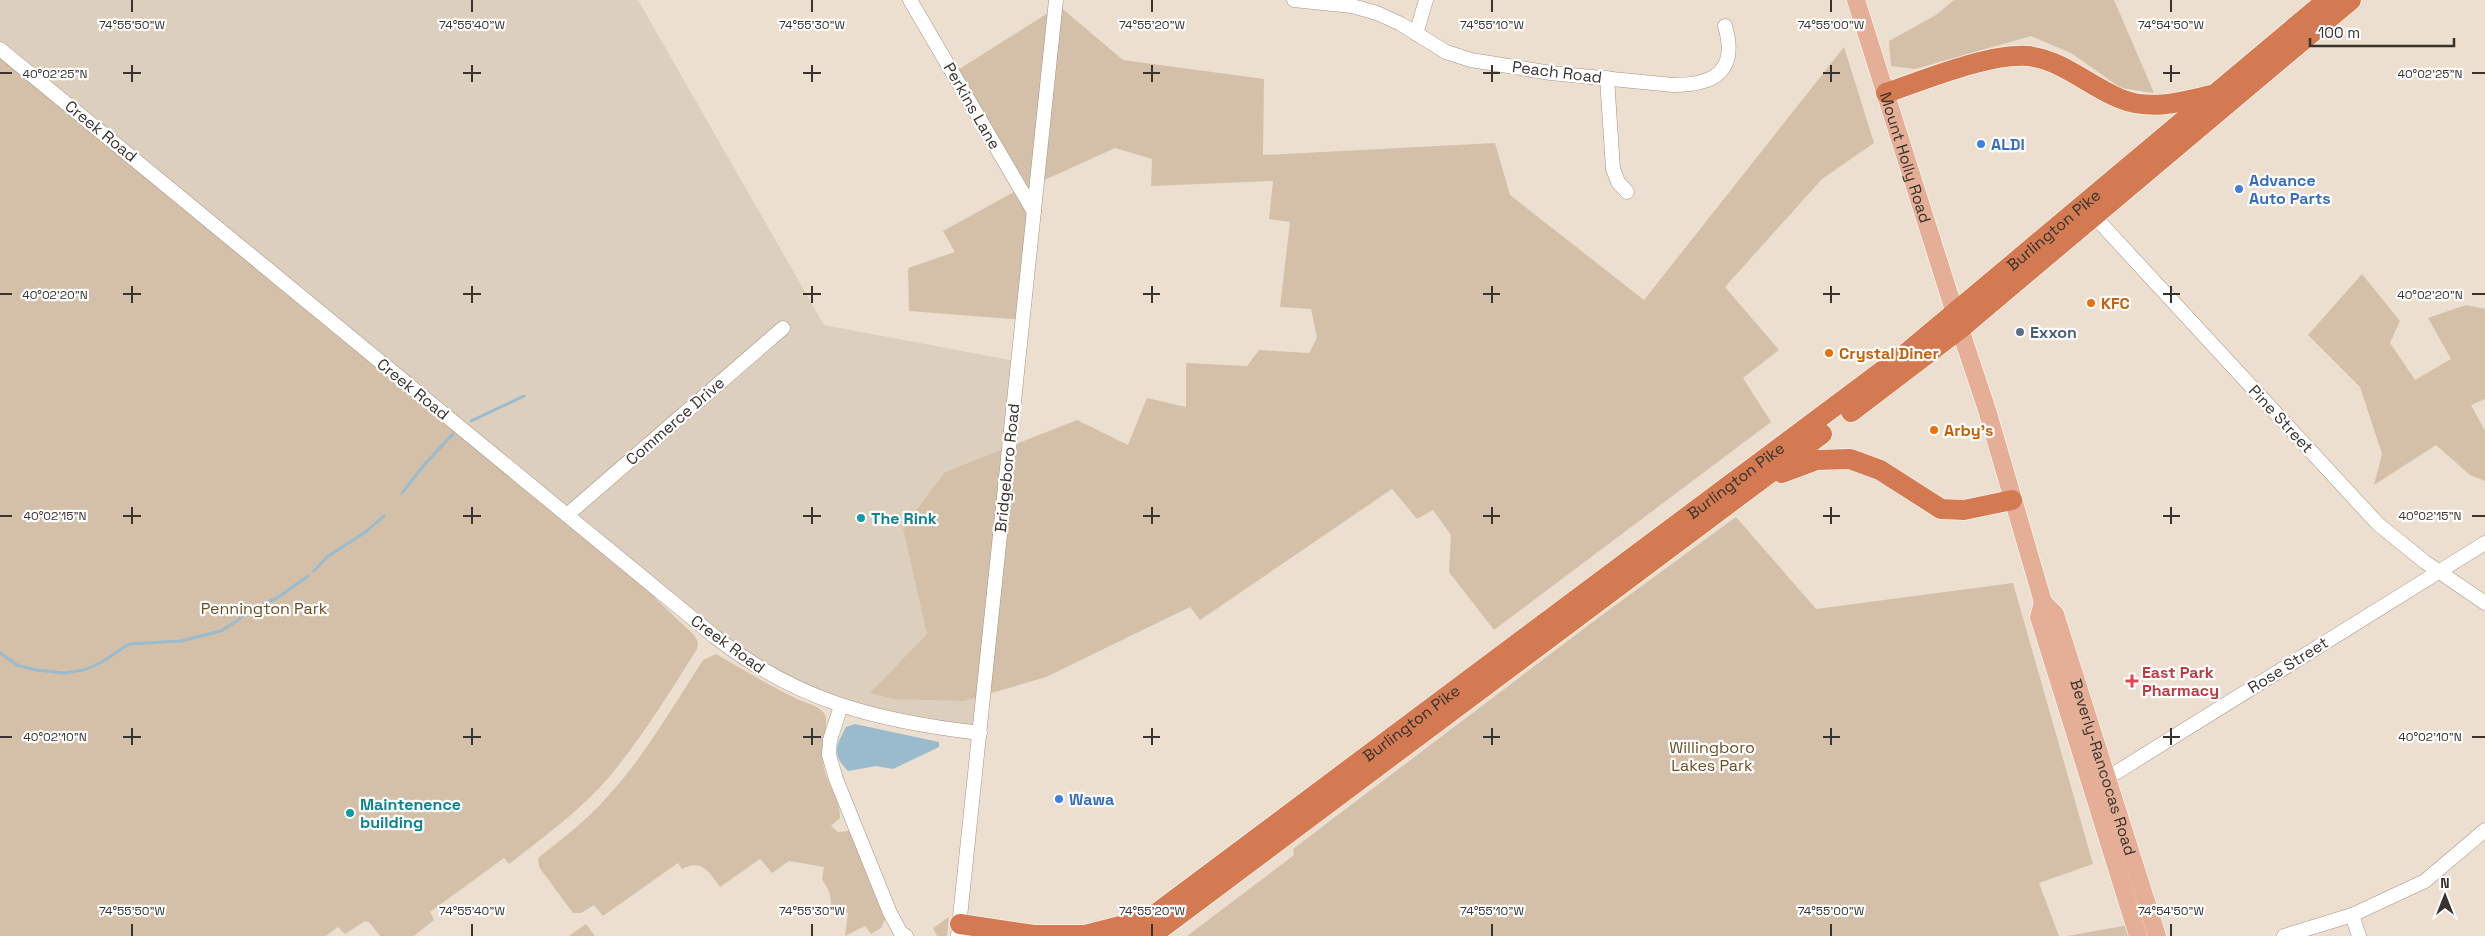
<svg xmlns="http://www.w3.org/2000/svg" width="2485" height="936" viewBox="0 0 2485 936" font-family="'Space Grotesk',sans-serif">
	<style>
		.industrial { fill: #ddcfbd }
		.green { fill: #d4c0a8 }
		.water { fill: #9abbcd }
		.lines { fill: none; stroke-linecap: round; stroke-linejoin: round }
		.stream { stroke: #9abbcd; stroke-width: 3 }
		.minor-casing { stroke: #a29486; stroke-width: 15 }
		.major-casing { stroke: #fff; stroke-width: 19 }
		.highway-casing { stroke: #fff; stroke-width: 21 }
		.minor { stroke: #fff; stroke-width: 14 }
		.major { stroke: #e5af97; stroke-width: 18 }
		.highway { stroke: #d47a52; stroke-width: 20 }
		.ticks { fill: none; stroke: #38332d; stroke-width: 2 }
		.shop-dot { fill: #3f7fe0; stroke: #fff; stroke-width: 2 }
		.food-dot { fill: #e8710a; stroke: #fff; stroke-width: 2 }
		.service-dot { fill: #5c6f8a; stroke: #fff; stroke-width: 2 }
		.culture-dot { fill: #0f9aa8; stroke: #fff; stroke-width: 2 }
		.health-dot { fill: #e0444e; stroke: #fff; stroke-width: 2 }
		.labels { text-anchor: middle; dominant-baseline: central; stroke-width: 4.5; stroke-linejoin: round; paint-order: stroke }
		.street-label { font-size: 16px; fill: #38332d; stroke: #fff }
		.shop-label { font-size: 16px; font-weight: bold; fill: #366cbe; stroke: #fff; text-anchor: start }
		.food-label { font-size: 16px; font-weight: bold; fill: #c56008; stroke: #fff; text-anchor: start }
		.service-label { font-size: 16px; font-weight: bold; fill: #4e5e75; stroke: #fff; text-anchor: start }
		.culture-label { font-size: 16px; font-weight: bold; fill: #0d838f; stroke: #fff; text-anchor: start }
		.park-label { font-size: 16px; fill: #6d4c20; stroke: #fff }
		.health-label { font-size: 16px; font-weight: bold; fill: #be3a42; stroke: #fff; text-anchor: start }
		.ticks-label { font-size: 12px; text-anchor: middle; fill: #38332d; stroke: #fff; stroke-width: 4.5; stroke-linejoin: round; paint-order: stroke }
	</style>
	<rect width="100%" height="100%" fill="#eddfcf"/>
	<!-- industrial -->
	<polygon class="industrial" points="0,0 638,0 824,325 1021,362 980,733 891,720 743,658 0,49"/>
	<!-- green -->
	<g class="green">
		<polygon points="1954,0 2114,0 2154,93 2121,88 2071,53 2031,36 1915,69 1891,66 1889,41 1936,15"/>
		<polygon points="1059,6 1123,60 1264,79 1263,155 1495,143 1510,195 1644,300 1844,47 1874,143 1822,179 1725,287 1779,350 1743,378 1771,422 1494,630 1449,572 1451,535 1433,510 1417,519 1392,489 1200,620 1190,607 1046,677 964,701 894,699 870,693 927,634 903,528 945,472 1077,420 1128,445 1147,398 1186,407 1186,363 1247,366 1259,350 1309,353 1317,338 1311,309 1280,307 1290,222 1269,219 1273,181 1151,186 1152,159 1115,148 1038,183 1025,320 909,311 908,268 955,252 943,231 1021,188 953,73"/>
		<path d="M0,49L661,592L655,598L694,635L698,642L697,649C670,692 643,736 610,776C581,810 545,836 509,864L504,858L430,912L434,920L414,936H380L370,923L365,921L345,934L338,927L326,936H0Z"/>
		<polygon points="2362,274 2400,321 2390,343 2415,380 2451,359 2428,318 2466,305 2485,309 2485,399 2471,405 2485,431 2485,481 2470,475 2436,445 2374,485 2382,454 2360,387 2308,335"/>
		<polygon points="1736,517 1816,609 2013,583 2093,864 2039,883 2059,936 1187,936 1294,855 1293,849 1602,615"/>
		<path d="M716,654C744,670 770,686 799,700C807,703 822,707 825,715C829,722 821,754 824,768C827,785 841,800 840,818L831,826L838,832L849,831L886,917L881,928L871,934L865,926L845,936L848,913L830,909C833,896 828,889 822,879L824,867L789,861L772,873L760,859L720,887C710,873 702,858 682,869L678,863L603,916L594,905L581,913H573L539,867L538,858C562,839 587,820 607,797C645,756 673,706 703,660Z"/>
		<polygon points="949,917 947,936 937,936 933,928"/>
		<polygon points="586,924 595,936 569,936"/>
		<polygon points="2129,925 2133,936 2067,936"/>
	</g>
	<!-- water -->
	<path class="water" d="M855,724L939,742V747L893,769L876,766L848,771C831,754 836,746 846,727Z"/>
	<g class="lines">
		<!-- stream -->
		<g class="stream">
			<polyline points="471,421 524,396"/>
			<polyline points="402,493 424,465 453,434"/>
			<polyline points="314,571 327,557 367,531 384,516"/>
			<polyline points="0,653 17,665 36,670 64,673 84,670 102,662 129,644 181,641 221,631 238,620 247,611 277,598 308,576"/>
		</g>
		<defs>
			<g id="minor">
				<polyline points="910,0 1034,212"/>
				<path d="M1294,0L1352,6L1377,13L1401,24L1446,52L1471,60L1551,73L1673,85C1716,85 1738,70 1725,26"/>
				<polyline points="1416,34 1426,0"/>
				<path d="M0,49L714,636C797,701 876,721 980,733"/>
				<polyline points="1607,78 1613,169 1618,182 1627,192"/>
				<polyline points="2094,216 2378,524 2425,562 2485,603"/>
				<polyline points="567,515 783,328"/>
				<polyline points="841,706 830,740 829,755 836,779 890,913 901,933 906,936"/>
				<polyline points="2098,781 2117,772 2485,543"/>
				<polyline points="2352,915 2359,936"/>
				<polyline points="958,936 1056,0"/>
				<polyline points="2284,936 2352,915 2425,881 2485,830"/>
			</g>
			<g id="major">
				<path id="s1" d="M1856,0L1960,329L1987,410L2043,602L2055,614L2157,936"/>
				<polyline points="2043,602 2039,617 2138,936"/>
			</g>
			<g id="highway">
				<path d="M1886,93C1924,80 1989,53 2028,56C2063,60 2090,87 2121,99C2151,111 2181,102 2211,95"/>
				<polyline points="1851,412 1960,329 2351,0"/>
				<polyline points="1782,473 1817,460 1850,459 1880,470 1941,509 1964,510 2012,500"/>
				<polyline points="960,924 1034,935 1085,935 1140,921"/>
				<path id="s2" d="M1126,936L1910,350L2327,0"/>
				<polyline points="1151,936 1822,434"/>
			</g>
		</defs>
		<!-- minor casing -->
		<use href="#minor" class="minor-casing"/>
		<!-- major casing -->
		<use href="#major" class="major-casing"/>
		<!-- highway casing -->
		<use href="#highway" class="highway-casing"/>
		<!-- minor -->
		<use href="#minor" class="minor"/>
		<!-- major -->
		<use href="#major" class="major"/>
		<!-- highway -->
		<use href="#highway" class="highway"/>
	</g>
	<!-- ticks -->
	<path class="ticks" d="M132,0V12M472,0V12M812,0V12M1152,0V12M1492,0V12M1831,0V12M2171,0V12M132,65V82M472,65V82M812,65V82M1152,65V82M1492,65V82M1831,65V82M2171,65V82M0,73H12M123,73H141M463,73H481M803,73H821M1143,73H1160M1483,73H1500M1823,73H1840M2163,73H2180M2472,73H2485M132,286V303M472,286V303M812,286V303M1152,286V303M1492,286V303M1831,286V303M2171,286V303M0,294H12M123,294H141M463,294H481M803,294H821M1143,294H1160M1483,294H1500M1823,294H1840M2163,294H2180M2472,294H2485M132,507V524M472,507V524M812,507V524M1152,507V524M1492,507V524M1831,507V524M2171,507V524M0,516H12M123,516H141M463,516H481M803,516H821M1143,516H1160M1483,516H1500M1823,516H1840M2163,516H2180M2472,516H2485M132,728V745M472,728V745M812,728V745M1152,728V745M1492,728V745M1831,728V745M2171,728V745M0,737H12M123,737H141M463,737H481M803,737H821M1143,737H1160M1483,737H1500M1823,737H1840M2163,737H2180M2472,737H2485M132,924V936M472,924V936M812,924V936M1152,924V936M1492,924V936M1831,924V936M2171,924V936"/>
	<!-- markers -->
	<g class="shop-dot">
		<circle cx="1981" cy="144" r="5"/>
		<circle cx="2239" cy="189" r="5"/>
		<circle cx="1059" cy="799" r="5"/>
	</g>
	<g class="food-dot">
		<circle cx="2091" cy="303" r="5"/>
		<circle cx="1829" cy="353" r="5"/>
		<circle cx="1934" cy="430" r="5"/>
	</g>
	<circle class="service-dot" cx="2020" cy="332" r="5"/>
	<g class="culture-dot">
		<circle cx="861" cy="518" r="5"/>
		<circle cx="350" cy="813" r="5"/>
	</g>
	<path class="health-dot" d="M2129.5 673.5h5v5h5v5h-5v5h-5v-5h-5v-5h5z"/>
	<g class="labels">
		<!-- street labels -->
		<g class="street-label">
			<text transform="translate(1557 72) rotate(7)">Peach Road</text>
			<text transform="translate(972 106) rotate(60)">Perkins Lane</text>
			<text transform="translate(101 131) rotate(39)">Creek Road</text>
			<text stroke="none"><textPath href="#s1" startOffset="165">Mount Holly Road</textPath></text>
			<text stroke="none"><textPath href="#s2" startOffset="1166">Burlington Pike</textPath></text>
			<text transform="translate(413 389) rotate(39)">Creek Road</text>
			<text transform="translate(2281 419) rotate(47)">Pine Street</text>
			<text transform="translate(675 421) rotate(-41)">Commerce Drive</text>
			<text transform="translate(1007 468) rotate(-84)">Bridgeboro Road</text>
			<text stroke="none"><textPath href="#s2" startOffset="761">Burlington Pike</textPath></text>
			<text transform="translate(728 644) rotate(36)">Creek Road</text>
			<text transform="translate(2288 665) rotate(-32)">Rose Street</text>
			<text stroke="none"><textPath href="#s2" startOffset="356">Burlington Pike</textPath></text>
			<text stroke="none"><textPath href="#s1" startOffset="808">Beverly-Rancocas Road</textPath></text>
		</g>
		<!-- shop labels -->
		<g class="shop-label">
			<text x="1991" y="144">ALDI</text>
			<text x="2249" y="180">Advance<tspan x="2249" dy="18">Auto Parts</tspan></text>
			<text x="1069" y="799">Wawa</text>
		</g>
		<!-- food labels -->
		<g class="food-label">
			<text x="2101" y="303">KFC</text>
			<text x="1839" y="353">Crystal Diner</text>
			<text x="1944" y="430">Arby's</text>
		</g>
		<!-- service labels -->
		<g class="service-label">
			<text x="2030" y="332">Exxon</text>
		</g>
		<!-- culture labels -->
		<g class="culture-label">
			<text x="871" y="518">The Rink</text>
			<text x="360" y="804">Maintenence<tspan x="360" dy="18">building</tspan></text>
		</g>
		<!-- park labels -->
		<g class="park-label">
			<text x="264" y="608">Pennington Park</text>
			<text x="1712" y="747">Willingboro<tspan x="1712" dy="18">Lakes Park</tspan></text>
		</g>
		<!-- health labels -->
		<g class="health-label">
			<text x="2142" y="672">East Park<tspan x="2142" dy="18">Pharmacy</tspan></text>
		</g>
	</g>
	<g class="ticks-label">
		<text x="132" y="29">74°55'50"W</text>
		<text x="472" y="29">74°55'40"W</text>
		<text x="812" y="29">74°55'30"W</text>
		<text x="1152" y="29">74°55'20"W</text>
		<text x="1492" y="29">74°55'10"W</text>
		<text x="1831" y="29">74°55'00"W</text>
		<text x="2171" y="29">74°54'50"W</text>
		<text x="55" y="78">40°02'25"N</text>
		<text x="2430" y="78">40°02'25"N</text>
		<text x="55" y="299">40°02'20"N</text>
		<text x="2430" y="299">40°02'20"N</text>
		<text x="55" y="520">40°02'15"N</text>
		<text x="2430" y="520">40°02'15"N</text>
		<text x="55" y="741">40°02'10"N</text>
		<text x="2430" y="741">40°02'10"N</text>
		<text x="132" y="915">74°55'50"W</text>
		<text x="472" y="915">74°55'40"W</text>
		<text x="812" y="915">74°55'30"W</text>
		<text x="1152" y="915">74°55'20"W</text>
		<text x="1492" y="915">74°55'10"W</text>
		<text x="1831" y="915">74°55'00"W</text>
		<text x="2171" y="915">74°54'50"W</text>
	</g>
	<!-- north arrow -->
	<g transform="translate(2445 896)" stroke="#ffffff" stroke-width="4" paint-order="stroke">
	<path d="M0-4L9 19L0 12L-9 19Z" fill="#38332d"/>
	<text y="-8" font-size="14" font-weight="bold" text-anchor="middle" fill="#38332d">N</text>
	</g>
	<!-- scale -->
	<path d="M2310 38v8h144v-8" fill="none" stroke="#38332d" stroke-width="2.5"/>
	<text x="2318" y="38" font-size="15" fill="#38332d" stroke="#ffffff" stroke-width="4" paint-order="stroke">100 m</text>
</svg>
